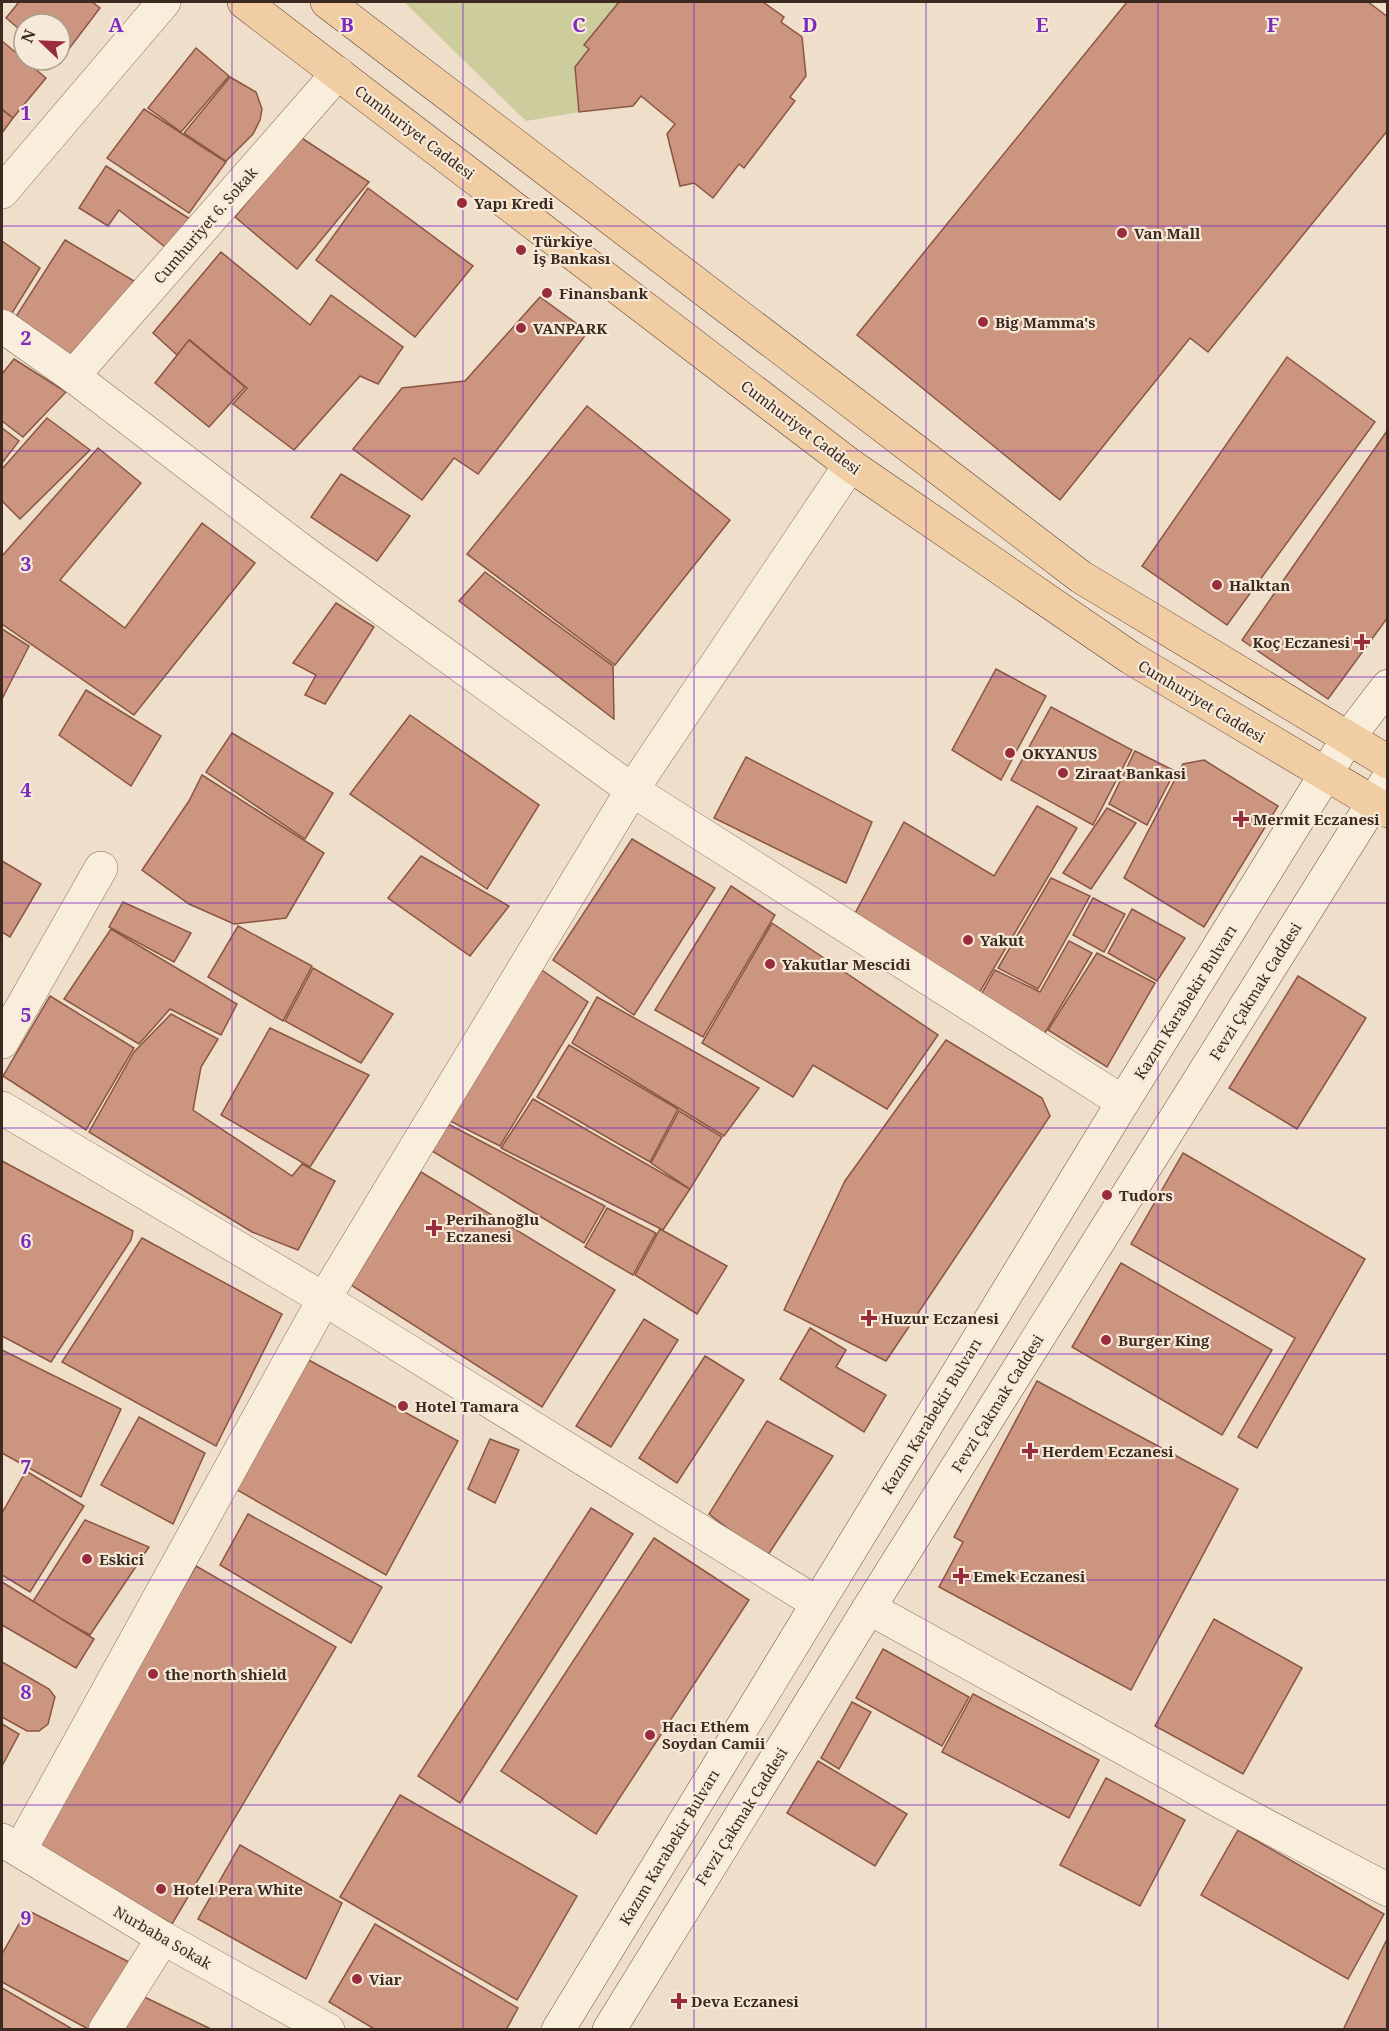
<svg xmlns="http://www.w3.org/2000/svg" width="1389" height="2031" viewBox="0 0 1389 2031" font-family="'Noto Serif',serif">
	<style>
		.green { fill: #cdcc9c }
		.building { fill: #cc957f; stroke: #8a5643; stroke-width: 1.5 }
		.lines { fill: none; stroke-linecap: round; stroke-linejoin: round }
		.street-casing { stroke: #8b705d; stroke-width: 34 }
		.secondary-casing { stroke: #6d5140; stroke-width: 34 }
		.primary-casing { stroke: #593e31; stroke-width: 34 }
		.street { stroke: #f9eddc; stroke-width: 33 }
		.secondary { stroke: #f9eddc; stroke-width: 33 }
		.primary { stroke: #f0cda2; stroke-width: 33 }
		.grid { fill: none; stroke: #7b2cbf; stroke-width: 1.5; stroke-opacity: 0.55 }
		.poi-dot { fill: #9a2d3d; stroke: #f6e9d8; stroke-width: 2 }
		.labels { text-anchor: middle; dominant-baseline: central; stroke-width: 4.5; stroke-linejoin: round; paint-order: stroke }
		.street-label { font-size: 15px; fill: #3c2a21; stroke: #f6e9d8 }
		.poi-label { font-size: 15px; font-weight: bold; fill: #3c2a21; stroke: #f6e9d8; text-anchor: start }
		.grid-label { font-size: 20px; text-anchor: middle; font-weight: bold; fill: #7b2cbf; stroke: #f6e9d8; stroke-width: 4.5; stroke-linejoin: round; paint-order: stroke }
	</style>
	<rect width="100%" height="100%" fill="#efdec9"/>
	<!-- green -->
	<polygon class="green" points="404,2 619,2 584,44 589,49 575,67 579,112 526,121"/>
	<!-- building -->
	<g class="building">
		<polygon points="19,2 92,2 100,8 59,62 56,60 60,60 60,24 24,24 24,33 6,18"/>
		<polygon points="619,2 763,2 784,17 781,22 802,37 806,76 790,97 795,101 744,168 739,164 713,198 694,183 680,186 667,134 675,124 641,96 633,106 579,112 575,67 589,49 584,45"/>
		<polygon points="1127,2 1368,2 1388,17 1388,130 1208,352 1190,338 1060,500 857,335"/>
		<polygon points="2,41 46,78 13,118 2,109"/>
		<polygon points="196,48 229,76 181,132 148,108"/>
		<polygon points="230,77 256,92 262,109 260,120 253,134 226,161 184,133"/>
		<polygon points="144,109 226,162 189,213 107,158"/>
		<polygon points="2,110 13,118 2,133"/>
		<polygon points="300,137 369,182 297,269 235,217"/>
		<polygon points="106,166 190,219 165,247 119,210 108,226 79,208"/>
		<polygon points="368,188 473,266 415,337 316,260"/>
		<polygon points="65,240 134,281 76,356 51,349 15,318"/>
		<polygon points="2,241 40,268 9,318 2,313"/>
		<polygon points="221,252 310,325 331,295 403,347 378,384 360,376 294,450 233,404 247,388 190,340 177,355 153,333"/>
		<polygon points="540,297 588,332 478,474 454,458 422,500 353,449 402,388 465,381"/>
		<polygon points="189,340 245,387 209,427 155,383"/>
		<polygon points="1287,357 1375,422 1227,625 1142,566"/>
		<polygon points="14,359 66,392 23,437 2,421 2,374"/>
		<polygon points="587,406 730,520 615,665 467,554"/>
		<polygon points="47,418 90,450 20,519 2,501 2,469"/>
		<polygon points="2,428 19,441 2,463"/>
		<polygon points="1387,431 1388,617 1328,699 1242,640"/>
		<polygon points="98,448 141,483 60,580 125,628 202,523 255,563 134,715 2,624 2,556"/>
		<polygon points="341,474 410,516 377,561 311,517"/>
		<polygon points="485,572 613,666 614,719 459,601"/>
		<polygon points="336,603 374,627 325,704 305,695 316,675 293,663"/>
		<polygon points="2,629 29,646 2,699"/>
		<polygon points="996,669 1046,696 1001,780 952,750"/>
		<polygon points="86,690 161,736 131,786 59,735"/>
		<polygon points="1051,707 1132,750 1093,825 1011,780"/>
		<polygon points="410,715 539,805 487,889 350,794"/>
		<polygon points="232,733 333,793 305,839 206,772"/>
		<polygon points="1135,751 1175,771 1147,825 1109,804"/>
		<polygon points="746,757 872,822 846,883 714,818"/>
		<polygon points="1204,760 1278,806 1204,927 1124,878 1183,764"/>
		<polygon points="202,775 324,853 286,918 234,924 189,904 142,870 189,801"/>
		<polygon points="1037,806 1077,828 978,995 853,917 904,822 994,876"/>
		<polygon points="1107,808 1136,823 1091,889 1063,873"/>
		<polygon points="632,839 715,888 634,1015 553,960"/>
		<polygon points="421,856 509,906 470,956 388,898"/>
		<polygon points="2,861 41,884 10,937 2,932"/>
		<polygon points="1051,878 1090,896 1038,989 998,968"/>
		<polygon points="731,886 775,915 703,1037 655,1010"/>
		<polygon points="1093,898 1125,914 1104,952 1073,935"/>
		<polygon points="123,902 191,933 174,962 109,927"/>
		<polygon points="1132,909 1185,938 1157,981 1108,953"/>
		<polygon points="772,923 938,1035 887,1109 813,1065 793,1097 702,1043"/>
		<polygon points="238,926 312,966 283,1021 208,977"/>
		<polygon points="111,929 237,1004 221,1035 170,1009 139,1044 64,999"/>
		<polygon points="1069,941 1092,953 1042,1038 978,1000 995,970 1040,992"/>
		<polygon points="1097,953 1155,983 1107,1067 1048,1030"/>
		<polygon points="533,964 588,1002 500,1146 440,1116"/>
		<polygon points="313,968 393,1014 361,1063 285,1021"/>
		<polygon points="1298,976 1366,1018 1297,1129 1229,1088"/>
		<polygon points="50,996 134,1048 86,1130 3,1076"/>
		<polygon points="597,997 759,1088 724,1136 572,1043"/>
		<polygon points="171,1014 218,1039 201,1067 193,1110 292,1176 302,1164 335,1181 298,1250 252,1232 89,1132 134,1052"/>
		<polygon points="270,1028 369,1075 310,1167 221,1115"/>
		<polygon points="946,1040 1042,1098 1050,1116 886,1361 784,1310 845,1181"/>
		<polygon points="569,1045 678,1109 650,1162 537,1097"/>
		<polygon points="533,1099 690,1189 663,1230 501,1148"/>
		<polygon points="679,1111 722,1137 690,1189 651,1163"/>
		<polygon points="448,1124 605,1206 584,1243 432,1151"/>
		<polygon points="1183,1153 1365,1259 1257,1448 1238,1437 1295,1338 1131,1244"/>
		<polygon points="2,1161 133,1231 131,1240 51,1362 2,1336"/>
		<polygon points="421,1172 615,1290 542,1407 351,1285"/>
		<polygon points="607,1208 656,1233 633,1275 585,1247"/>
		<polygon points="660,1229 727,1266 697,1314 635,1275"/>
		<polygon points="142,1238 282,1314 216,1446 62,1362"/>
		<polygon points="1121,1263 1272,1350 1222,1435 1072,1347"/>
		<polygon points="644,1319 678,1340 611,1447 576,1426"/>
		<polygon points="810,1328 846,1350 836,1367 886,1395 864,1432 780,1379"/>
		<polygon points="2,1350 121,1409 81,1497 2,1453"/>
		<polygon points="705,1356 744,1380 677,1483 639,1458"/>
		<polygon points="305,1358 458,1441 386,1575 232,1487"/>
		<polygon points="1037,1381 1238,1489 1131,1690 939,1587 963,1542 954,1537"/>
		<polygon points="139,1417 205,1453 173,1524 101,1485"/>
		<polygon points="767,1421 833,1456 766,1558 709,1514"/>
		<polygon points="490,1439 519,1450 495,1503 468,1489"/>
		<polygon points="26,1471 84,1506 30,1592 2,1575 2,1513"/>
		<polygon points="591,1508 633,1534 460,1803 418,1776"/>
		<polygon points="248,1514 382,1587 351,1643 220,1565"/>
		<polygon points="85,1520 149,1547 90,1635 32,1603"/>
		<polygon points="654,1538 749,1600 596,1834 501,1771"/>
		<polygon points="196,1566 336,1647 172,1924 40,1851 36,1834"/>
		<polygon points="2,1582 94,1639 76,1668 2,1625"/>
		<polygon points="1214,1619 1302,1668 1243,1774 1155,1726"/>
		<polygon points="883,1649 969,1697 942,1746 856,1698"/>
		<polygon points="2,1662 49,1689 55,1697 48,1724 39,1731 27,1731 2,1717"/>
		<polygon points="973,1694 1099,1760 1069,1818 942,1752"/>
		<polygon points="852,1702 871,1712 839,1769 821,1758"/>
		<polygon points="2,1724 19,1734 2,1766"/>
		<polygon points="818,1761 907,1814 875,1866 787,1813"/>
		<polygon points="1106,1778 1185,1820 1140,1906 1060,1865"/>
		<polygon points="400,1795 577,1896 517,2000 340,1897"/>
		<polygon points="1238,1830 1384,1914 1348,1979 1201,1895"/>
		<polygon points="240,1845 342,1903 306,1979 198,1919"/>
		<polygon points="27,1910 135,1965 88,2029 2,1982 2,1954"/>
		<polygon points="375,1924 518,2008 506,2030 376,2030 329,2002"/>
		<polygon points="1388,1937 1388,2030 1343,2030"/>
		<polygon points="2,1988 74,2030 2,2030"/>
		<polygon points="136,1993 213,2030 112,2030"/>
	</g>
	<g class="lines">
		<defs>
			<g id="street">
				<polyline points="2,192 164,2"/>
				<polyline points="2,326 73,376 301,550 632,790 1123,1102"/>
				<polyline points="73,376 338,73"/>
				<polyline points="2,1042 101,868"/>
				<polyline points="2,1108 324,1299 817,1603"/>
				<polyline points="869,1608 1223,1803 1388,1890"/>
				<polyline points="2,1840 163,1938 328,2030"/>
				<polyline points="20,1850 324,1299 632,790 850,465"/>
				<polyline points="105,2030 163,1938"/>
			</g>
			<g id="secondary">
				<polyline points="558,2030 1123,1102 1348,738 1388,686"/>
				<polyline points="609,2030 869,1608 1388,779"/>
			</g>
			<g id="primary">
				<polyline points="244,2 850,465 1131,658 1388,811"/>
				<polyline points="327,2 1081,577 1388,762"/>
			</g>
		</defs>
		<!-- street casing -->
		<use href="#street" class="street-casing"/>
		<!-- secondary casing -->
		<use href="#secondary" class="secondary-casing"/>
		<!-- primary casing -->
		<use href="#primary" class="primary-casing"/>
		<!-- street -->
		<use href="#street" class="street"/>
		<!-- secondary -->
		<use href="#secondary" class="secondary"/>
		<!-- primary -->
		<use href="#primary" class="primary"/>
	</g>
	<!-- grid -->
	<path class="grid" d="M232,2V2030M463,2V2030M694,2V2030M926,2V2030M1158,2V2030M2,226H1388M2,451H1388M2,677H1388M2,903H1388M2,1128H1388M2,1354H1388M2,1580H1388M2,1805H1388"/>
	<!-- markers -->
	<g class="poi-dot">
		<circle cx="462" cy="203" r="6"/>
		<circle cx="1122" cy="233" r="6"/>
		<circle cx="521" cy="250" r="6"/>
		<circle cx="547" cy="293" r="6"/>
		<circle cx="983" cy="322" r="6"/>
		<circle cx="521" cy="328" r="6"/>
		<circle cx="1217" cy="585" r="6"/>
		<path d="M1359 633h6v6h6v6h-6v6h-6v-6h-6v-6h6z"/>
		<circle cx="1010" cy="753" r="6"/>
		<circle cx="1063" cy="773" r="6"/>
		<path d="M1238 810h6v6h6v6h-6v6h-6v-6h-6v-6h6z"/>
		<circle cx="968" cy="940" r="6"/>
		<circle cx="770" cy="964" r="6"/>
		<circle cx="1107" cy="1195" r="6"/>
		<path d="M431 1219h6v6h6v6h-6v6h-6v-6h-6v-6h6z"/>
		<path d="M866 1309h6v6h6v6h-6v6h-6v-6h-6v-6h6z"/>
		<circle cx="1106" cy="1340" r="6"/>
		<circle cx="403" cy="1406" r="6"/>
		<path d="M1027 1442h6v6h6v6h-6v6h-6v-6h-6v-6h6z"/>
		<circle cx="87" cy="1559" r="6"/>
		<path d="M958 1567h6v6h6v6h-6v6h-6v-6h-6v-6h6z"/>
		<circle cx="153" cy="1674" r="6"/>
		<circle cx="650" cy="1735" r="6"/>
		<circle cx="161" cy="1889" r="6"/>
		<circle cx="357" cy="1979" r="6"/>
		<path d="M676 1992h6v6h6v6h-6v6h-6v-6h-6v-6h6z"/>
	</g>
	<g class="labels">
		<!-- street labels -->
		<g class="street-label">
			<text transform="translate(415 132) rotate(37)">Cumhuriyet Caddesi</text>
			<text transform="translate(205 225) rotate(-49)">Cumhuriyet 6. Sokak</text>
			<text transform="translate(801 427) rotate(37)">Cumhuriyet Caddesi</text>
			<text transform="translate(1202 701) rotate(31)">Cumhuriyet Caddesi</text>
			<text transform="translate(1255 991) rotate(-58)">Fevzi Çakmak Caddesi</text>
			<text transform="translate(1185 1002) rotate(-58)">Kazım Karabekir Bulvarı</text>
			<text transform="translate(997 1403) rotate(-58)">Fevzi Çakmak Caddesi</text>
			<text transform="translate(931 1416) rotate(-59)">Kazım Karabekir Bulvarı</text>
			<text transform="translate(741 1816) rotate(-58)">Fevzi Çakmak Caddesi</text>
			<text transform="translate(669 1847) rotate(-59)">Kazım Karabekir Bulvarı</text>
			<text transform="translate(163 1937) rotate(30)">Nurbaba Sokak</text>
		</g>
		<!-- poi labels -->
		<g class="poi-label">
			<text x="474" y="203">Yapı Kredi</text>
			<text x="1134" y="233">Van Mall</text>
			<text x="533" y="241">Türkiye<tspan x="533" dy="17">İş Bankası</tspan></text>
			<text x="559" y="293">Finansbank</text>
			<text x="995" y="322">Big Mamma's</text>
			<text x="533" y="328">VANPARK</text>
			<text x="1229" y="585">Halktan</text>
			<text x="1350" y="642" text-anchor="end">Koç Eczanesi</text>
			<text x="1022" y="753">OKYANUS</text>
			<text x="1075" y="773">Ziraat Bankasi</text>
			<text x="1253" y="819">Mermit Eczanesi</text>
			<text x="980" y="940">Yakut</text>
			<text x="782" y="964">Yakutlar Mescidi</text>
			<text x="1119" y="1195">Tudors</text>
			<text x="446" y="1219">Perihanoğlu<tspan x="446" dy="17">Eczanesi</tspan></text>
			<text x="881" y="1318">Huzur Eczanesi</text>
			<text x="1118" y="1340">Burger King</text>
			<text x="415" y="1406">Hotel Tamara</text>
			<text x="1042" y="1451">Herdem Eczanesi</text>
			<text x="99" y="1559">Eskici</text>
			<text x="973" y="1576">Emek Eczanesi</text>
			<text x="165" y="1674">the north shield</text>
			<text x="662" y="1726">Hacı Ethem<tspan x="662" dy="17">Soydan Camii</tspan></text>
			<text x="173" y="1889">Hotel Pera White</text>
			<text x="369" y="1979">Viar</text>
			<text x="691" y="2001">Deva Eczanesi</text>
		</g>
	</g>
	<g class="grid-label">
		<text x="116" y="32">A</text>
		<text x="347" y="32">B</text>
		<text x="579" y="32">C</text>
		<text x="810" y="32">D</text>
		<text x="1042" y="32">E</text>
		<text x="1273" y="32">F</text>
		<text x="26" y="120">1</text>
		<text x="26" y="345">2</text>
		<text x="26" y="571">3</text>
		<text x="26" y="797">4</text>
		<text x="26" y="1022">5</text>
		<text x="26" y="1248">6</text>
		<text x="26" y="1474">7</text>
		<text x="26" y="1699">8</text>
		<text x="26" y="1925">9</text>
	</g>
	<!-- border -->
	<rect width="1389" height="2031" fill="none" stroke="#3c2a21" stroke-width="6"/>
	<!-- north arrow -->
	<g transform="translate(42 42) rotate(293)"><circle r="28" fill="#f6e9d8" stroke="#ac9d8f" stroke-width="1.5"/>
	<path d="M0-4.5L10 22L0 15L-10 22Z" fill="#9a2d3d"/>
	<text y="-9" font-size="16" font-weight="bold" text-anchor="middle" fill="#3c2a21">N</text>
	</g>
</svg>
